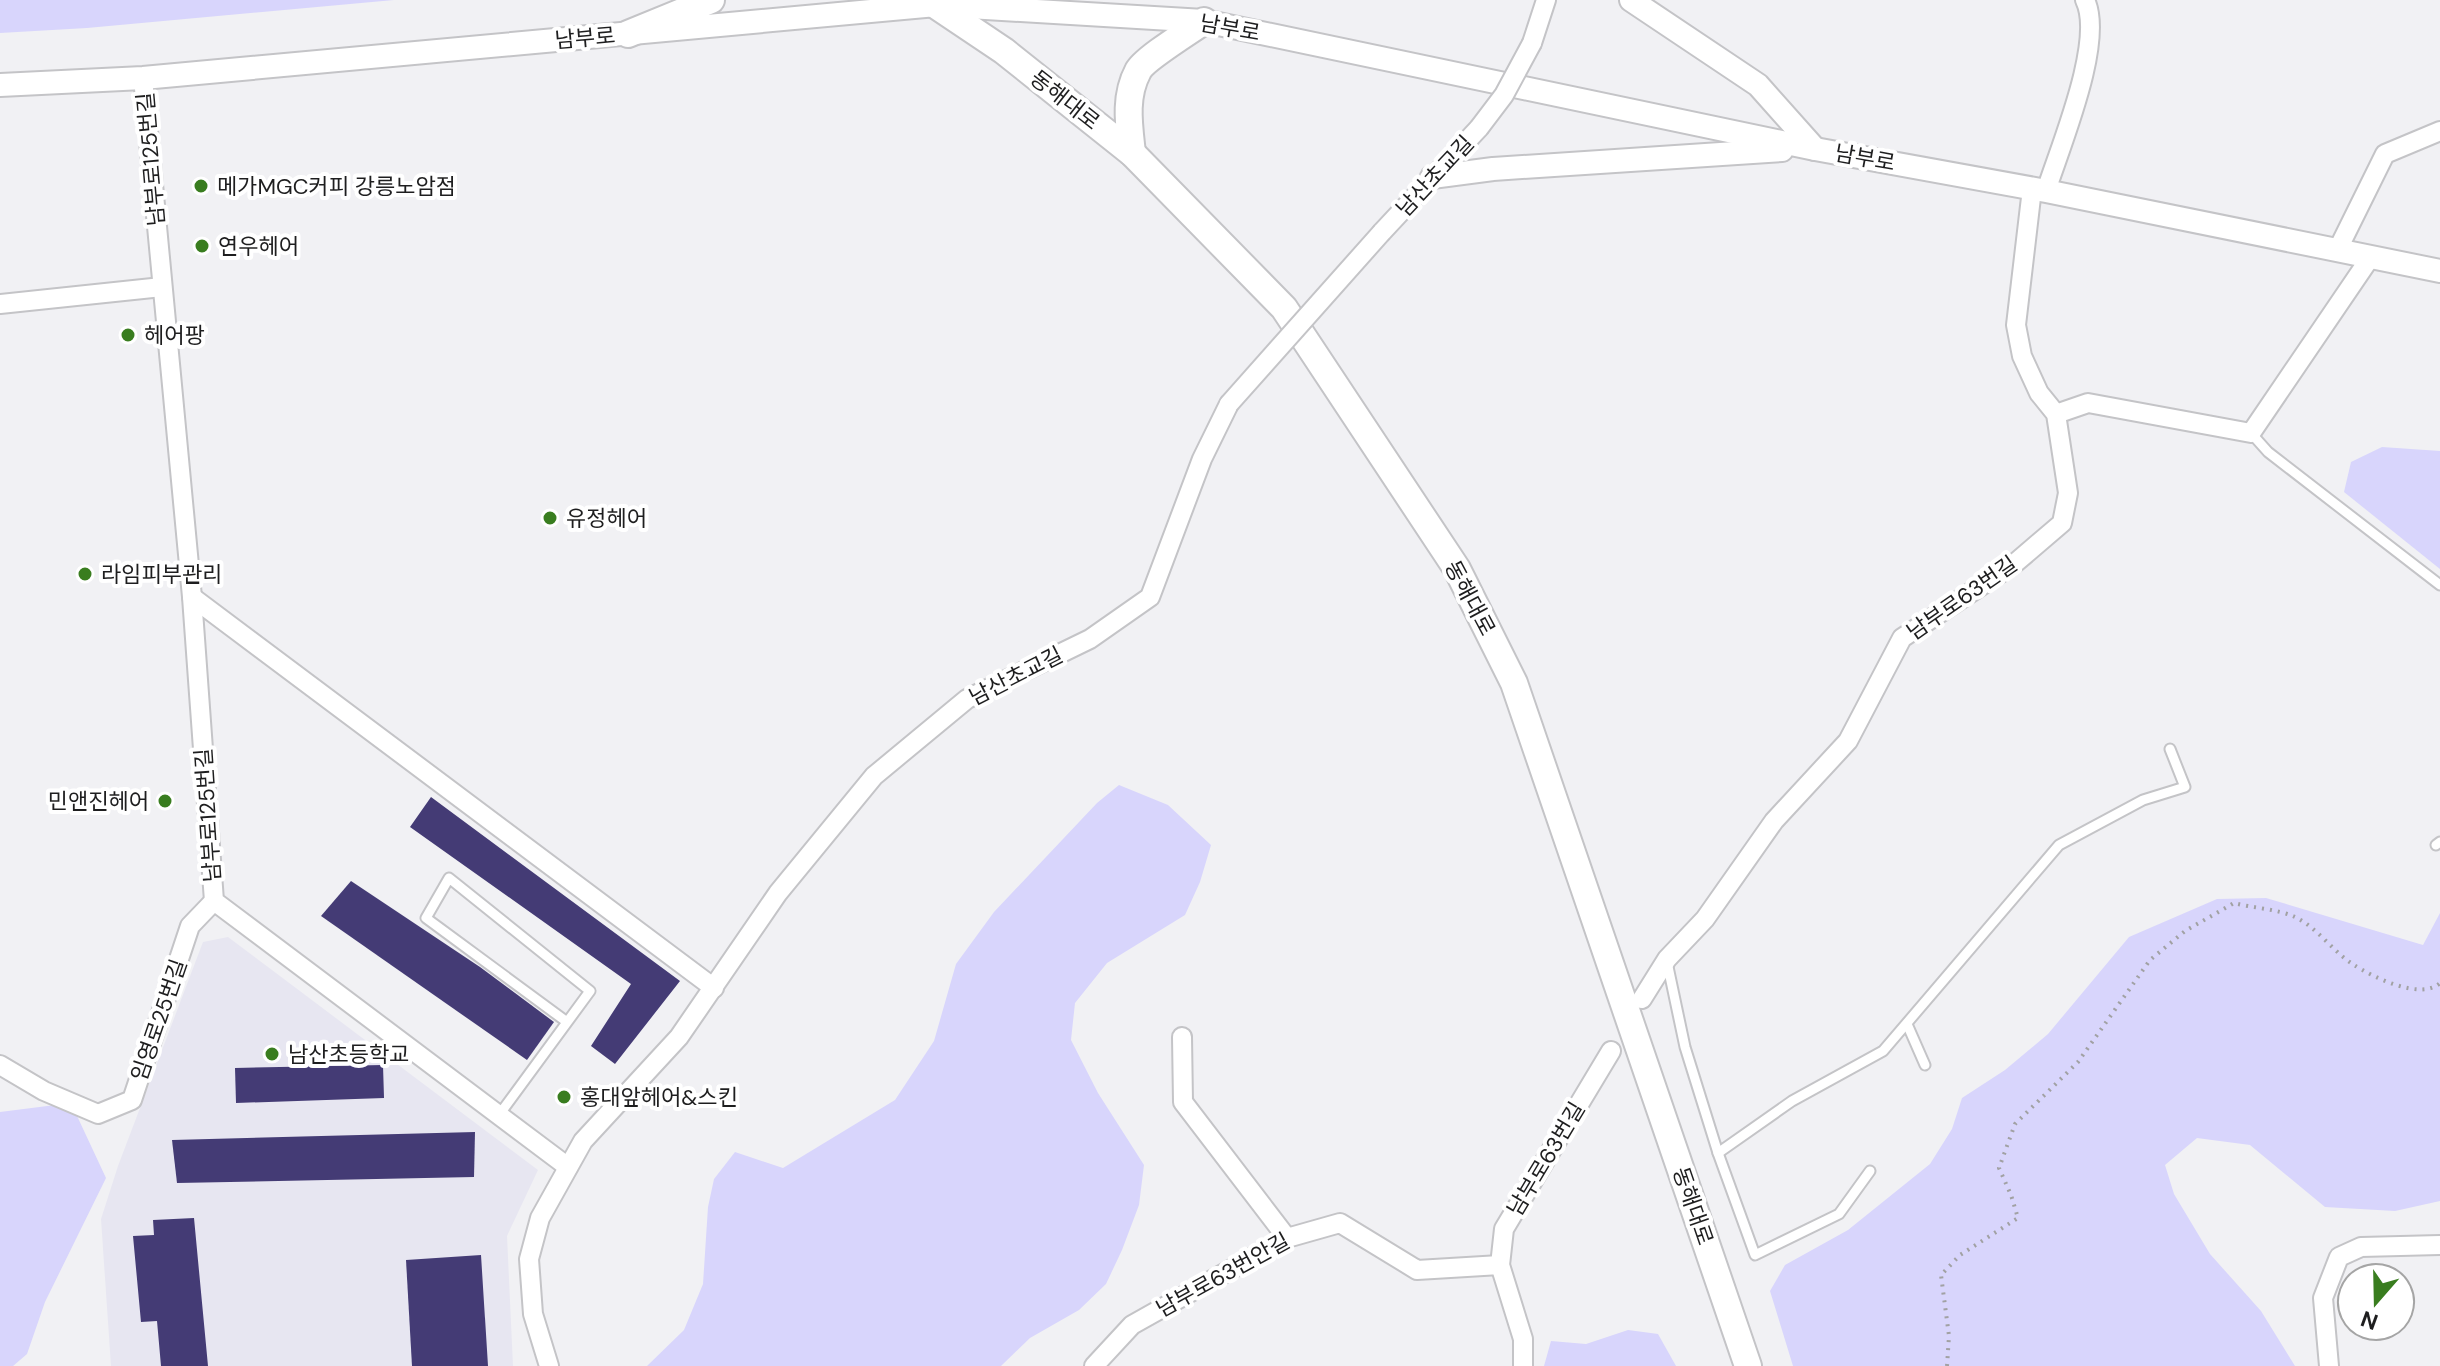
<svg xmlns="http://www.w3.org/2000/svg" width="2440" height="1366" viewBox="0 0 2440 1366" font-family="'DM Sans','Noto Sans KR',sans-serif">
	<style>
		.built { fill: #e7e6f1 }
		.green { fill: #d8d5fc }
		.building { fill: #443b75 }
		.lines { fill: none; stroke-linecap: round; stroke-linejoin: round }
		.service-casing { stroke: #c4c4c7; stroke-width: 13 }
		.minor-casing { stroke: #c4c4c7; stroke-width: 22 }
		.tertiary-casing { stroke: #c4c4c7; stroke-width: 26 }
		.primary-casing { stroke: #c4c4c7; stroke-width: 30 }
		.path { stroke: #a1a1a3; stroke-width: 4; stroke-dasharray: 2 6; stroke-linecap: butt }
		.service { stroke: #fff; stroke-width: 9 }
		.minor { stroke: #fff; stroke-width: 18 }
		.tertiary { stroke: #fff; stroke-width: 22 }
		.primary { stroke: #fff; stroke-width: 26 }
		.minor-bridge-casing { stroke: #c4c4c7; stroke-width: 22; stroke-linecap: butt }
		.minor-bridge { stroke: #fff; stroke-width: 18 }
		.poi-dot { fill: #397d1f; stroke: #fff; stroke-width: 3 }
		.labels { text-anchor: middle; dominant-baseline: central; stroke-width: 8; stroke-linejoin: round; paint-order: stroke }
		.street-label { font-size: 22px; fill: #1e1e1f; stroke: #fff }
		.poi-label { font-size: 22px; fill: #1e1e1f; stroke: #fff; text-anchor: start }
	</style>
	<rect width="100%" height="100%" fill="#f1f1f4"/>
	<!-- built -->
	<polygon class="built" points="228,937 538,1170 507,1236 513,1366 111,1366 101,1219 118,1166 203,942"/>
	<!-- green -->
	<g class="green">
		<polygon points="0,0 394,0 87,28 0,33"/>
		<polygon points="2382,447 2440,451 2440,569 2344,492 2351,462"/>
		<polygon points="1119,785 1168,805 1211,845 1200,882 1185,915 1107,963 1075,1003 1071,1040 1098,1093 1144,1165 1139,1205 1122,1250 1106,1284 1079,1310 1030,1338 1001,1366 647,1366 684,1330 703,1284 708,1207 714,1179 735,1152 783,1168 895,1100 934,1041 956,964 994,912 1097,803"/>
		<polygon points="2266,898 2423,945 2440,913 2440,1201 2395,1211 2325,1207 2250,1145 2197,1138 2165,1165 2174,1194 2210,1254 2261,1311 2295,1366 1793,1366 1770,1291 1785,1265 1848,1230 1930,1164 1952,1129 1962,1098 2005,1070 2048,1034 2129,937 2217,899"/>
		<polygon points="71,1103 106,1178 45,1302 27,1354 13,1366 0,1366 0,1112"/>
		<polygon points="1628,1330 1658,1334 1676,1366 1544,1366 1551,1341 1586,1344"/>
	</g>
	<!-- building -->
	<g class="building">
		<polygon points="431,797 680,981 615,1064 591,1046 631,984 410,827"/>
		<polygon points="351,881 480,967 554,1022 527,1060 321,916"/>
		<polygon points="383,1065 384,1098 236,1103 235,1068"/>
		<polygon points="475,1132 474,1177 177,1183 172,1140"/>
		<polygon points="194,1218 208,1366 161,1366 157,1321 141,1322 133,1236 154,1235 153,1220"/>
		<polygon points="481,1255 488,1366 412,1366 406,1260"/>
	</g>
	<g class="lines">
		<defs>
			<g id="service">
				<polyline points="2251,433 2268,452 2440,585"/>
				<polyline points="2436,845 2440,842"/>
				<polyline points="1667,962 1685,1047 1718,1153 1792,1101 1883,1051 2059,845 2143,800 2185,787 2170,749"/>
				<polyline points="1907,1024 1925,1065"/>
				<polyline points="499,1115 590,991 449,878 426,918 567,1022"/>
				<polyline points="1718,1153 1755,1255 1839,1214 1870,1171"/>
			</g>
			<g id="minor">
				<polyline points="1532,43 1546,0"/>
				<polyline points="143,78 192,597 214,901 568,1167"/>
				<path d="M2046,191C2060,147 2105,41 2085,0"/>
				<polyline points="1382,232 1479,128"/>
				<polyline points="2338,249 2385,154 2440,131"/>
				<polyline points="0,304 162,287"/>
				<polyline points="2056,414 2088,403 2251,433 2370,258"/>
				<polyline points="192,597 714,988"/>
				<polyline points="1642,999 1667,959 1705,919 1774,821 1848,741 1902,638 2014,564 2062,523 2068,493 2056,414 2039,393 2022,356 2016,325 2032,189"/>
				<polyline points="1182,1037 1183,1102 1287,1238"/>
				<polyline points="0,1065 44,1091 98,1114 132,1100 190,926 214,901"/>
				<polyline points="549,1366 533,1314 529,1259 540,1218 583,1141 679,1037 778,893 874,776 967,699 1090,639 1150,597 1202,459 1229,404"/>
				<polyline points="1094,1366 1132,1325 1287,1238 1340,1223 1417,1270 1500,1265"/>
				<polyline points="1523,1366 1523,1339 1500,1265 1504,1229 1611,1051"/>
				<polyline points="2329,1366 2323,1298 2339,1257 2361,1247 2440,1245"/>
			</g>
			<g id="tertiary">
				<polyline points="1631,0 1758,85 1815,149"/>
				<polyline points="0,85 143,78 936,5 1204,21 1815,149 2046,191 2440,271"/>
				<polyline points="1432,177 1493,169 1782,150"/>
			</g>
			<g id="primary">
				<polyline points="928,0 1004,51 1132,153 1284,308 1457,569 1514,683 1748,1366"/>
				<polyline points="628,34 711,0"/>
				<path d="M1132,153C1129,126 1124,97 1138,71C1144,59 1190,31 1204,21"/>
			</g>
		</defs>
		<!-- service casing -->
		<use href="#service" class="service-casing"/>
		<!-- minor casing -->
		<use href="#minor" class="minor-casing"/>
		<!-- tertiary casing -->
		<use href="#tertiary" class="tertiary-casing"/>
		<!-- primary casing -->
		<use href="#primary" class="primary-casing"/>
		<!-- path -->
		<path class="path" d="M1947,1366L1949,1336L1941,1275L1960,1255L2018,1218L2011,1195L1999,1168L2015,1124L2078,1062L2150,960L2185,931L2234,903C2252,908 2278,909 2295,917C2317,927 2333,952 2354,965C2373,977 2421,1001 2440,983"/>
		<!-- service -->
		<use href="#service" class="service"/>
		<!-- minor -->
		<use href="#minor" class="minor"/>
		<!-- tertiary -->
		<use href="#tertiary" class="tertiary"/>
		<!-- primary -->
		<use href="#primary" class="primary"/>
		<defs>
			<g id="minor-bridge">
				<polyline points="1479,128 1504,95 1532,43"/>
				<polyline points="1229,404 1382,232"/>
			</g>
		</defs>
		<!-- minor-bridge casing -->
		<use href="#minor-bridge" class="minor-bridge-casing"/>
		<!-- minor-bridge -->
		<use href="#minor-bridge" class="minor-bridge"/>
	</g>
	<!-- markers -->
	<g class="poi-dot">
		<circle cx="201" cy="186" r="8"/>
		<circle cx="202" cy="246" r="8"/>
		<circle cx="128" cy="335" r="8"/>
		<circle cx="550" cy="518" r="8"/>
		<circle cx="85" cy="574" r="8"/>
		<circle cx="165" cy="801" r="8"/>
		<circle cx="272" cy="1054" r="8"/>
		<circle cx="564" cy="1097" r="8"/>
	</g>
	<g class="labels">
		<!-- street labels -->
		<g class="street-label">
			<text transform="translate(1230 28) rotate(10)">남부로</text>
			<text transform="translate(585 38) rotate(-5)">남부로</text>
			<text transform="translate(1065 100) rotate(38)">동해대로</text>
			<text transform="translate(1865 158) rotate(10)">남부로</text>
			<text transform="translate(151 159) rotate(-95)">남부로125번길</text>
			<text transform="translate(1435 176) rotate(-47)">남산초교길</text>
			<text transform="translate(1470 598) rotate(62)">동해대로</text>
			<text transform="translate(1962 598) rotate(-35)">남부로63번길</text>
			<text transform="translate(1016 676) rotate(-27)">남산초교길</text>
			<text transform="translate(208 815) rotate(-94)">남부로125번길</text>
			<text transform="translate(159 1020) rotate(-71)">임영로25번길</text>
			<text transform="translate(1546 1159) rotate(-59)">남부로63번길</text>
			<text transform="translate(1693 1206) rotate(71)">동해대로</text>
			<text transform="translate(1223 1275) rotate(-29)">남부로63번안길</text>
		</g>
		<!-- poi labels -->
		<g class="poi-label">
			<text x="217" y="186">메가MGC커피 강릉노암점</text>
			<text x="218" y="246">연우헤어</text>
			<text x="144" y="335">헤어팡</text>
			<text x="566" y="518">유정헤어</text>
			<text x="101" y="574">라임피부관리</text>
			<text x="149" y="801" text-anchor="end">민앤진헤어</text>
			<text x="288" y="1054">남산초등학교</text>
			<text x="580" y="1097">홍대앞헤어&amp;스킨</text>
		</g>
	</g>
	<!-- north arrow -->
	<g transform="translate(2376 1302) rotate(200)"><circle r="38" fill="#ffffff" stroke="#a5a5a5" stroke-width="2"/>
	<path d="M0-6L14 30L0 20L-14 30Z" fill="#397d1f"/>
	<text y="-12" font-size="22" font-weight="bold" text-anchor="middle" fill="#1e1e1f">N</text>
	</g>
</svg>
